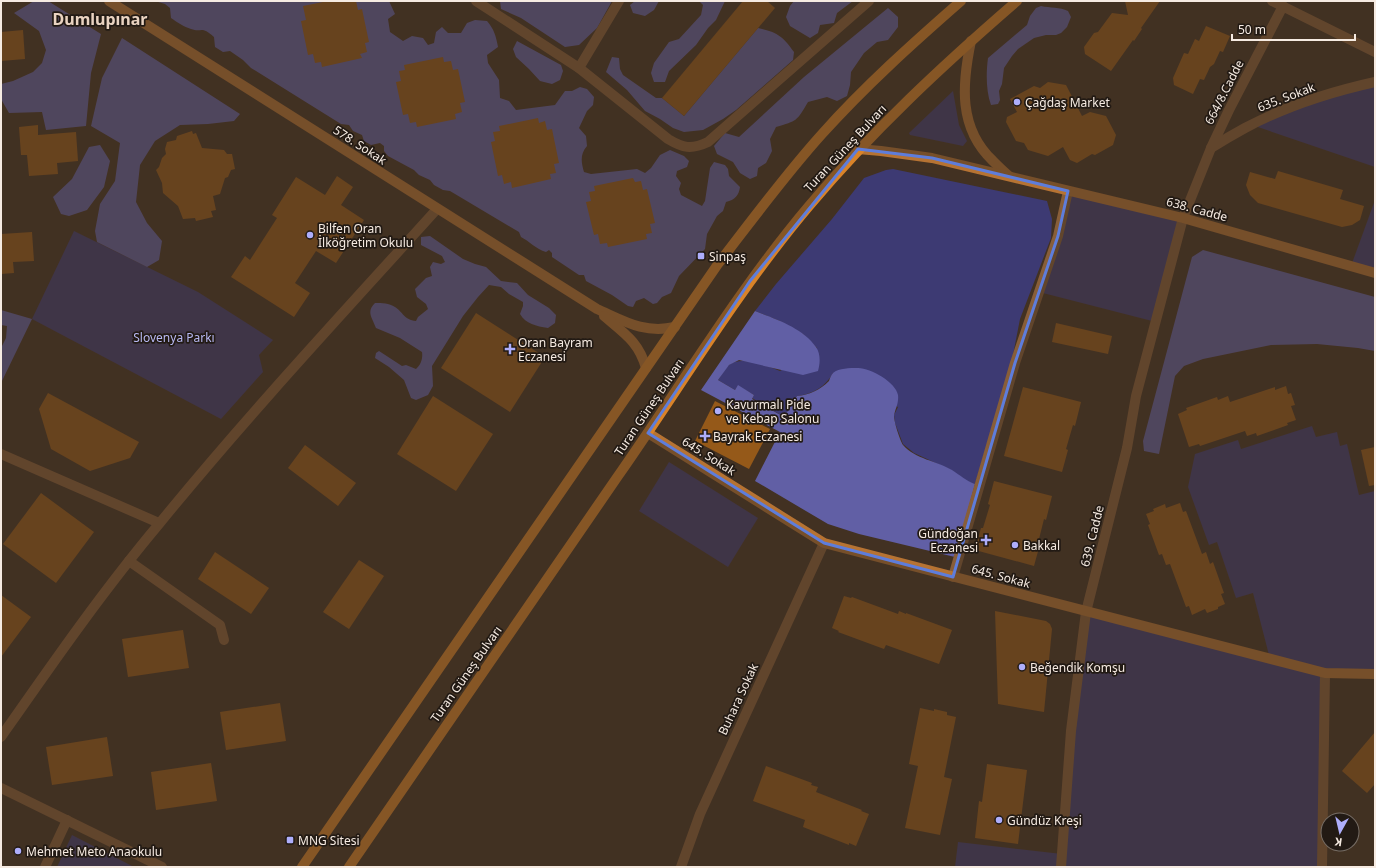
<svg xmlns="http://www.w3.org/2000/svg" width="1376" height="868" viewBox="0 0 1376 868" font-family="'Noto Sans',sans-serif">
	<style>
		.green { fill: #3d3a73 }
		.forest { fill: #615fa5 }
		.building { fill: #955919 }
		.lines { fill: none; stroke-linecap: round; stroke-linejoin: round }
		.street { stroke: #885e39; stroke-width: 10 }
		.secondary { stroke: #b67333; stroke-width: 10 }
		.primary { stroke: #d98329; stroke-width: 10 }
		.marked { fill: none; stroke: #5e7ddb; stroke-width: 3; stroke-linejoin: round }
		.poi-dot { fill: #aeaefb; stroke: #221a14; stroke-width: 1.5 }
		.labels { text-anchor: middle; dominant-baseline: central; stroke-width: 3.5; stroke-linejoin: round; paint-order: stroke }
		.street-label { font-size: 12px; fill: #f6ebe2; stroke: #221a14 }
		.poi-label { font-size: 12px; fill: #f6ebe2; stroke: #221a14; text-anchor: start }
		.park-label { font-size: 12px; fill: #b8b9f4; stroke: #221a14 }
		.district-label { font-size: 16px; font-weight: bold; fill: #e9d3c1; stroke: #221a14 }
	</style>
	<rect width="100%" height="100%" fill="#423122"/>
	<!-- green -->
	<g class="green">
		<polygon points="1375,82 1375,167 1252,125"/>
		<polygon points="953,91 959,125 967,141 963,146 910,135 909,133"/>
		<path d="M893,169L1047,201L1052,219L1051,238L1020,319L1012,360L975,484L967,482L951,470L914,453L903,444L895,423L894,415L898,407L833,373C825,387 813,394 797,396L784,417L752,398L754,395L738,386L735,390L718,380C721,376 725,368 729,365C741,355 767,366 780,371L817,348L803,334L780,321L755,311L776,284L832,219L864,178L886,170Z"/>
		<polygon points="1068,191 1183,218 1156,322 1039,292"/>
		<polygon points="1375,200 1375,273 1351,266"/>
		<polygon points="74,231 198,292 273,340 259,355 263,372 221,419 32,319"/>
		<polygon points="1312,426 1316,437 1337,432 1340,446 1347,444 1359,495 1375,491 1375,674 1325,673 1322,867 955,867 958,842 1062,854 1086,612 1270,659 1253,593 1236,598 1217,542 1209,545 1188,487 1195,454 1238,440 1241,449"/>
		<polygon points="669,462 758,518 728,567 639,511"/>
		<polygon points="72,835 134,867 57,867"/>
	</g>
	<!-- forest -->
	<g class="forest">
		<polygon points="34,1 48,1 101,34 91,73 86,126 46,130 42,112 9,113 1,99 1,84 13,81 33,72 42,63 46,50 39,31 14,13"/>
		<path d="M155,1H389L395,14L388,19L390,32L403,41L412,36L423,38L428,45L434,43L436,32L442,27L448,33H461L467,23L475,20L487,21C494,29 496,36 498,47L487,55L488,63L499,80L500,98L509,101L516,110L555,105L565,91H572L580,87L587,89L594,97L593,105L587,111L579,128L586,136L587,146C580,154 581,162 584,172L591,174L637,169L645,173L651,168L660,155L670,150L684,156L689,161L687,167L677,171L676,176L681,183L679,189L681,195L702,206L705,201L710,168L714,162L725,165L728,169L729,176L740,187C739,195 735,200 726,202L723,211L717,216L707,234L705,249L679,276L671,293L662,297L657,303L653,304L644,298L636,301L633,307L628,306L612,295L586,281L584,275H579L552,257V253L549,250L546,252C536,249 529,241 521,237L519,232L450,191L443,190L434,185L430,180L419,175L414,170L388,156L384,151V146L380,143L371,145L364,141L362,135L353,131L349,125L341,124L251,68L243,60L230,51L223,52L215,47L214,37C201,25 202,33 191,29C184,27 177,22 171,18L170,8L165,4Z"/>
		<polygon points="500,1 612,1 597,28 579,45 565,47 521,18 501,9"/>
		<polygon points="635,1 659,1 654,10 645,16 633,13 630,5"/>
		<polygon points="699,1 725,1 716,20 708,28 696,45 669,71 665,82 654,82 651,73 654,63 669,42 679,39 701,15 703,5"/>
		<polygon points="794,1 853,1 837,13 834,23 820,25 818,33 810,38 790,26 786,17 790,6"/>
		<path d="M1041,6C1050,8 1060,7 1068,11L1071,17L1067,27L1061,33L1056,35H1046L1034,38L1018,49L1012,56L1004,68L1002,84L999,91L1000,100L998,104L991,105C986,91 986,73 988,58L1027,25L1030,16L1036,8Z"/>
		<path d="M888,8L898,17V27L888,40L877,42L864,53L851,72L850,85L847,96L837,101L827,97L808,102C797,121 797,121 776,127L770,139L772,151L766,163L758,168L757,176L750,179L740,173L733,162L717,154L714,146L725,133L739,137L804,77Z"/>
		<path d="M758,28C777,32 783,36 794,52L793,60L736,110L723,119L703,130L684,132L673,128L660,119L645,111L627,90L606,72L612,57L619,58L620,69L623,75L656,98H662L684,116Z"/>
		<polygon points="122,38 240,114 234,121 208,124 180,125 155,141 140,165 136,202 147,223 162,241 159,260 147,267 97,242 95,231 100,204 115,181 120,143 91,126 102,78"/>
		<polygon points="517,41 561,65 563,71 560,80 552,84 540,81 529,69 516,57 513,49"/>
		<polygon points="100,145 110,161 104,187 87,210 69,216 61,214 53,197 72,179 89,147"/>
		<path d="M430,236L463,259L475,264L486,267L501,281L517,283L528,295L549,308L556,315L555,323L548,328C536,326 526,324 520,314L523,306V302L509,294L501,287L489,285L478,297L463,316L432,366L433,386L428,395L416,400L411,398L404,380L389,367L375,358L376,353L379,351L402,366L406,365L416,369C421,365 423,358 422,352L400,338L376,328C372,317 366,312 375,303C382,303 389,303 395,307C403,312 404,320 416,321L418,317L428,309L426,304L417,297L415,289L426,278L432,276L430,267L433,262L441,264L445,262L442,256L421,245V237Z"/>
		<polygon points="1203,250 1375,297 1375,351 1358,348 1317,344 1271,345 1203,359 1184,366 1175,376 1159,454 1144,451 1143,441 1192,257"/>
		<polygon points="1,310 32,319 1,383 1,348 6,338 7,326 1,325"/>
		<path d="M755,311C776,319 803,328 816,347C821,354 820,364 818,371L803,375L739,360L729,365L718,380L735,390L738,385L754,395L752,399L784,417L797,396C809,395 820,390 829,381C830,378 831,375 833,373C839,368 850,368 857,368C869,367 896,382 898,395C899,404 895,409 894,416C894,422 900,440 903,445C915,459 937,461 952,470C960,475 966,481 975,484L955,557L859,534L828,524L755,481L780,432L701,390Z"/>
	</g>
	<!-- building -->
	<g class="building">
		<polygon points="328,1 356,1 358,10 362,9 369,42 365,43 367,52 360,54 362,58 322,67 321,62 315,63 313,54 308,55 301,21 306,20 303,6"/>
		<polygon points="743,1 767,1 775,8 684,116 662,98"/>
		<polygon points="1125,1 1160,1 1141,28 1142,29 1134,41 1133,40 1111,71 1085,54 1084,47 1094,33 1098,32 1112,13 1128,15"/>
		<polygon points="1206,26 1230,36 1223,52 1220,51 1214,64 1210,67 1204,80 1200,79 1193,94 1174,85 1173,78 1184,53 1188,54 1195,39 1199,41"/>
		<polygon points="23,30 25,59 1,61 1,32"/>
		<polygon points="443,57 444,62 451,61 453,70 458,69 465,102 460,103 462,112 455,114 456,119 417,127 416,122 410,123 408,114 403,115 396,82 401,81 399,71 405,70 404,65"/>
		<polygon points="1048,82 1066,85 1082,116 1090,112 1106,116 1116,135 1113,145 1095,155 1092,154 1077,163 1070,160 1063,147 1048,156 1028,150 1024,143 1016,141 1006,122 1007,117 1017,112 1010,99 1034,86 1040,88"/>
		<polygon points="538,118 539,123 545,121 547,130 552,129 559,163 554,164 556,173 550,174 551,179 512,188 511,182 504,184 502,175 498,176 491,142 495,141 493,132 500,131 499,126"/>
		<polygon points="38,125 38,135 76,132 78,161 57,163 58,174 29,176 27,155 21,155 19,127"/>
		<polygon points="192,131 193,134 196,133 202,148 224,150 227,154 232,154 235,169 231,170 228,177 225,178 220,194 213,196 216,210 211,211 213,217 196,221 195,218 183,219 178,206 163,193 162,183 156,170 159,167 162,158 166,154 165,149 167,142 176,140 177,136"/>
		<polygon points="1278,171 1343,190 1340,199 1364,206 1360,220 1352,225 1342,227 1258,203 1250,195 1246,185 1250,172 1275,179"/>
		<polygon points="337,176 353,187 341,205 364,220 336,263 316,251 295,283 310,293 294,317 231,277 245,256 250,260 277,218 272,215 296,177 325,195"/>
		<polygon points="633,178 635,182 641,181 643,190 647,189 655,223 650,224 652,233 646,234 647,239 608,247 607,243 600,244 598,234 594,235 586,202 591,201 589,192 595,191 594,186"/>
		<polygon points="32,232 34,261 13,262 14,273 1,274 1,234"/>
		<polygon points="476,313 545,357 510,412 441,368"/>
		<polygon points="1056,323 1112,336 1108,354 1052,342"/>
		<polygon points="1286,386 1288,394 1291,393 1295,405 1291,406 1296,420 1287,423 1288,425 1257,436 1256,433 1247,436 1245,431 1200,446 1199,444 1189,447 1178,414 1187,410 1186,408 1217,397 1218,400 1228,396 1230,402 1275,387 1275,390"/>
		<polygon points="1023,387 1081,402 1075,426 1073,425 1066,449 1068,450 1062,472 1004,456"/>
		<polygon points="48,393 139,442 130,458 90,471 51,449 39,409"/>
		<polygon points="433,396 493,434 456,491 397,454"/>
		<polygon points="715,401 770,429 749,469 695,441"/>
		<polygon points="305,445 356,483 338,506 288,468"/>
		<polygon points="1375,447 1375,485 1369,486 1361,450"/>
		<polygon points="994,481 1052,496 1046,520 1044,519 1038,543 1040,544 1034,566 975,550 981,528 983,528 990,505 988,504"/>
		<polygon points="41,493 94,532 56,583 3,544"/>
		<polygon points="1180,503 1183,512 1186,511 1202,554 1206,552 1210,564 1213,562 1224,593 1221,594 1225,604 1218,607 1218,609 1207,613 1205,609 1192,615 1189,606 1186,607 1170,564 1166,565 1162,554 1159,555 1148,525 1150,524 1146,514 1154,511 1153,509 1165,504 1166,508"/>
		<polygon points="215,552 269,588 251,614 198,579"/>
		<polygon points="359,560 384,576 349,629 323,612"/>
		<polygon points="1,595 31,617 1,657"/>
		<polygon points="844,596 851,598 852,597 898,614 899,611 906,614 906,613 952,630 939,664 886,645 884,649 838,632 839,631 832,628"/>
		<polygon points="995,611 1046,621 1050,624 1052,629 1044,712 998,704"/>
		<polygon points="183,630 189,668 128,677 122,639"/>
		<polygon points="280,703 286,741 226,750 220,712"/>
		<polygon points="920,708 934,711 934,709 947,712 947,715 956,717 944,777 952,779 940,835 905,828 918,766 909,764"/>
		<polygon points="1375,732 1375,784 1367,793 1342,771"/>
		<polygon points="107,737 113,776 52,785 46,747"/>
		<polygon points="211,763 217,801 156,810 151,772"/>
		<polygon points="987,764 1027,770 1018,844 975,838 979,801 982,802"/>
		<polygon points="766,766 812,783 811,785 818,787 816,792 862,810 861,811 869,814 856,846 849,843 849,845 803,827 805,820 753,801"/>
	</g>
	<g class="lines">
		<!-- street -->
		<g class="street">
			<path d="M476,1L579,68L668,139C683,148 691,150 708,142L869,1"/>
			<polyline points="1272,1 1375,52"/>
			<polyline points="579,68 619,1"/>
			<path d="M1211,148C1222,141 1234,134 1245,128C1286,106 1330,92 1375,82"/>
			<polyline points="1,454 159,523"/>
			<polyline points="129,561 220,625 224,640"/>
			<polyline points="953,577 1015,363 1058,236 1068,191"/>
			<path d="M1,737C52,664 102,592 159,524C247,416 343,313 437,209"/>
			<polyline points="1,788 162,867"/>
			<polyline points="45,867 67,820"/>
			<polyline points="681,867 700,814 824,543"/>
			<polyline points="1061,867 1071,731 1086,612 1127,448 1136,396 1183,218 1211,148 1229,110 1283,6"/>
			<polyline points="1322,867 1325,673"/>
		</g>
		<!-- secondary -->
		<g class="secondary">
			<path d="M109,1L597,309C624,321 644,334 675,327"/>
			<path d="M971,41C962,84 958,128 993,161C998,166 1003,171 1009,176"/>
			<polyline points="858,149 881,151 932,158 1183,218 1375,273"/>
			<path d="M604,316C624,333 639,342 646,368"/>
			<polyline points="648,433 824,543 1325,673 1375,674"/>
		</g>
		<!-- primary -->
		<g class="primary">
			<path d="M302,867L718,264C752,220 785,175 822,134C865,86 913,43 961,1"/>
			<path d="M349,867C439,737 528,606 618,476C681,386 738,290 809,206C872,131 943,65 1017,1"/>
		</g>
	</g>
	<!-- marked area -->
	<path d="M0 0H1376V868H0ZM858,149L932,158L1068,191L1058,236L1015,363L953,577L824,543L648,433L750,281Z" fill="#423122" fill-opacity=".55" fill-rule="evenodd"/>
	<path class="marked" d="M858,149L932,158L1068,191L1058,236L1015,363L953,577L824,543L648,433L750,281Z"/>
	<!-- markers -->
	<g class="poi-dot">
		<circle cx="1017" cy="102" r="4"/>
		<circle cx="310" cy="235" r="4"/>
		<rect x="697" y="252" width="8" height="8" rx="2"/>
		<path d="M508 343h4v4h4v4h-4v4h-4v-4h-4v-4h4z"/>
		<circle cx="718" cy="411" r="4"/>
		<path d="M703 430h4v4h4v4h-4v4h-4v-4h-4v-4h4z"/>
		<path d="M984 534h4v4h4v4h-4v4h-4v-4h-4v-4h4z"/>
		<circle cx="1015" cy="545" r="4"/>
		<circle cx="1022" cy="667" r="4"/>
		<circle cx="999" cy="820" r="4"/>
		<rect x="286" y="836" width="8" height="8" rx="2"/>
		<circle cx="18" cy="851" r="4"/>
	</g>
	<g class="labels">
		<!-- street labels -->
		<g class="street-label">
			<text transform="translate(1224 92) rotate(-63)">664/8.Cadde</text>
			<text transform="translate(1286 97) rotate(-21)">635. Sokak</text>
			<text transform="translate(360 145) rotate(33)">578. Sokak</text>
			<text transform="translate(845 148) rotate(-47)">Turan Güneş Bulvarı</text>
			<text transform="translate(1197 209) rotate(15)">638. Cadde</text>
			<text transform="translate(649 407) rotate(-56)">Turan Güneş Bulvarı</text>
			<text transform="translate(709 456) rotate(32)">645. Sokak</text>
			<text transform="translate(1092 536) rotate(-76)">639. Cadde</text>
			<text transform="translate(1001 576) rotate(15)">645. Sokak</text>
			<text transform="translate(466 674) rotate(-55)">Turan Güneş Bulvarı</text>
			<text transform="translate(738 699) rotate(-65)">Buhara Sokak</text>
		</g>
		<!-- poi labels -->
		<g class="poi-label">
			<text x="1025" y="102">Çağdaş Market</text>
			<text x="318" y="228">Bilfen Oran<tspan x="318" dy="14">İlköğretim Okulu</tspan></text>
			<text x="709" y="256">Sinpaş</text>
			<text x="518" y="342">Oran Bayram<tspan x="518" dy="14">Eczanesi</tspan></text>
			<text x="726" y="404">Kavurmalı Pide<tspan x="726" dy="14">ve Kebap Salonu</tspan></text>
			<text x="713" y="436">Bayrak Eczanesi</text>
			<text x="978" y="533" text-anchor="end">Gündoğan<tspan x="978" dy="14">Eczanesi</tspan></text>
			<text x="1023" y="545">Bakkal</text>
			<text x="1030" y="667">Beğendik Komşu</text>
			<text x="1007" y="820">Gündüz Kreşi</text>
			<text x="298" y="840">MNG Sitesi</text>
			<text x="26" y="851">Mehmet Meto Anaokulu</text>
		</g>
		<!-- park labels -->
		<g class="park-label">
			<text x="174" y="337">Slovenya Parkı</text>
		</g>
		<!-- district labels -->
		<g class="district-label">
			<text x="100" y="19">Dumlupınar</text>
		</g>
	</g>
	<!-- border -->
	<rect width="1376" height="868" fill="none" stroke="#f6ebe2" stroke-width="4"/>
	<!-- north arrow -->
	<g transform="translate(1340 832) rotate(188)"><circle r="19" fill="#221a14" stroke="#776e66"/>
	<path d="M0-3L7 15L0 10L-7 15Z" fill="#aeaefb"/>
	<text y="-6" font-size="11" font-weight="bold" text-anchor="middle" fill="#f6ebe2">K</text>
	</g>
	<!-- scale -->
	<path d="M1232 34v6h123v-6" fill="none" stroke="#f6ebe2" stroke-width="2"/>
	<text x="1238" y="34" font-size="12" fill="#f6ebe2" stroke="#221a14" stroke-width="3" paint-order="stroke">50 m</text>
</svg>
